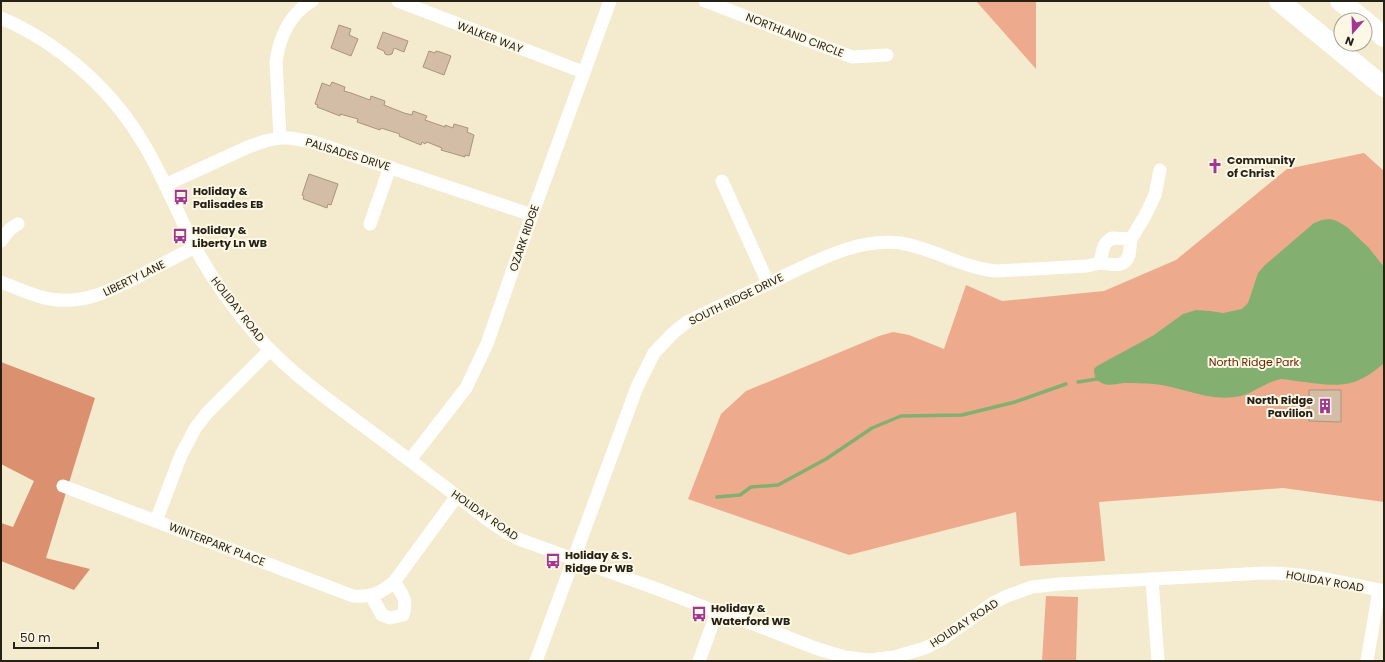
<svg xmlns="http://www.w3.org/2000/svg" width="1385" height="662" viewBox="0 0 1385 662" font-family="Poppins,sans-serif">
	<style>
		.green { fill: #eeaa8c }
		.forest { fill: #db9070 }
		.water { fill: #83b071 }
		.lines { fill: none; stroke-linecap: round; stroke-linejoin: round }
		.stream { stroke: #83b071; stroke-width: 3.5 }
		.building { fill: #d4bda7; stroke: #a9947e }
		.minor { stroke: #fff; stroke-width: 13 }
		.highway { stroke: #fff; stroke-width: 20 }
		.labels { text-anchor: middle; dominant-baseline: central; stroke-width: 4; stroke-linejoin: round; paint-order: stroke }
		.street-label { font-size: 11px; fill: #252117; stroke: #fdf7e6 }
		.poi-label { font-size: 11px; font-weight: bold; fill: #252117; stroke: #fdf7e6; text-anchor: start }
		.park-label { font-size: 11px; fill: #692600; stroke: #fdf7e6 }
	</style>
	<rect width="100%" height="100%" fill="#f4eacd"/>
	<!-- green -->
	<g class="green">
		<polygon points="976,1 1036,1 1036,69"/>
		<polygon points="1364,153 1384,171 1384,502 1283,488 1099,502 1105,561 1020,566 1016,512 849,555 688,499 721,414 746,391 879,336 893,332 909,335 944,349 966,285 1002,301 1104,291 1176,260 1287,169"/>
		<polygon points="1046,596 1078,597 1076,661 1042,661"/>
	</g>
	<!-- forest -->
	<polygon class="forest" points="1,362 95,398 46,558 90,569 74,590 1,561 1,523 13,527 34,481 1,464"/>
	<!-- water -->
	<path class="water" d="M1330,219L1337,221L1347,227L1369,248L1384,267V363C1356,388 1340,387 1305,382C1298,382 1288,379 1281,379C1265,382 1250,396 1235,397C1207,401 1182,387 1154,384C1145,383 1134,383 1124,383C1116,384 1107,387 1100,382C1095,380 1094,374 1094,369L1097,366L1154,335L1183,314L1196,310L1210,311L1223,313L1242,309L1248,303L1258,273L1265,265L1314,223L1322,220Z"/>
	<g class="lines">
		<!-- stream -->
		<g class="stream">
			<polyline points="1078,382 1097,379"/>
			<polyline points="717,497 740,495 751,487 778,485 826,459 872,428 901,416 962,415 1015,402 1066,384"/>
		</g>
	</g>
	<!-- building -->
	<g class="building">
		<polygon points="339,25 351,29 349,35 358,39 351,56 331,48"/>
		<polygon points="383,32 408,41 404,52 394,48 392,54 388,55 385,54 384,51 377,48"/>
		<polygon points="429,51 435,53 436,51 440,52 451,56 444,75 423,67"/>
		<polygon points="332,82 345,87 344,91 351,93 370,100 371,96 385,101 384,105 404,113 412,115 413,111 427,116 425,120 445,127 445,125 453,128 454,124 468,128 467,132 474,135 469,156 465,155 465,157 441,150 442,148 427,142 425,144 422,142 421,145 399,136 400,134 381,128 380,130 357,122 358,119 340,114 340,116 317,107 318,105 315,104 322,83 330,86"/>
		<polygon points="309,174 338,184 331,205 328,204 327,208 303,199 304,196 302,195"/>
		<polygon points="1309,390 1341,390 1341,422 1309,421"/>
	</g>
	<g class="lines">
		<!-- minor -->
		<g class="minor">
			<polyline points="398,1 583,72"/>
			<polyline points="705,1 852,57 887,55"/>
			<path d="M1,18C56,41 109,87 140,138C162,172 176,211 195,247C212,280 234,309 258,337C286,369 321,394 354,419C399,452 444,486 488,520L507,533L521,540L660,590L717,612L754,624L815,648L845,657L869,660L894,657L925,648L941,640L993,603L1007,596L1032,587L1060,584L1264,573C1305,573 1344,583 1384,591"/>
			<path d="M280,138L276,62C279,38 290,13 312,1"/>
			<polyline points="722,181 768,283"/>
			<polyline points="165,185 248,147 265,141 280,138 290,138 313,142 532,215"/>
			<polyline points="370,224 390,167"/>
			<path d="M1112,238L1131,239C1130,245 1130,250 1129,255C1125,269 1110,264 1100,263C1103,253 1101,244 1112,238Z"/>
			<polyline points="1131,239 1145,216 1155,195 1160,170"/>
			<polyline points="1,241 10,229 18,224"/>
			<path d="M1,282C17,288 33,296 50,299C85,305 114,289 143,274C160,265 178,256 195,247"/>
			<polyline points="410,460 466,388 487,344 532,215 610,1"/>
			<path d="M63,486L353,596C371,597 380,594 394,582L457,496"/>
			<polyline points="156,521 181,455 196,427 208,412 270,350"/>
			<polyline points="1152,579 1158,661"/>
			<path d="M371,595L382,615L390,618L403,615C408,599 402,594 394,582"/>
			<path d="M536,661L637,387L654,353L673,333L687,322C717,307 748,293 778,279C816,261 857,238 900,243C933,248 962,268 996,271L1087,266L1100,263"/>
			<polyline points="699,661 717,612"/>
			<polyline points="1367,661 1379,590"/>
		</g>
		<!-- highway -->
		<g class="highway">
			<polyline points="1279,1 1384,87"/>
			<polyline points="1340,1 1364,20"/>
			<polyline points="1365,21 1384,37"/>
		</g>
	</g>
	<!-- icons -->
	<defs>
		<symbol id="church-bare" viewBox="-9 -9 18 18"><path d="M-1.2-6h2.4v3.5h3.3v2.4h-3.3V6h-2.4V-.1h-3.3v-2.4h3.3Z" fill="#a33593" stroke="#fdf7e6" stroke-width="2.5" paint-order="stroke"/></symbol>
		<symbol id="bus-bare" viewBox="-9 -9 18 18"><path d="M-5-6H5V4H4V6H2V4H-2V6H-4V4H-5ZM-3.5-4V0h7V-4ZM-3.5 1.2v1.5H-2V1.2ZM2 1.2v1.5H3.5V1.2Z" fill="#a33593" stroke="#fdf7e6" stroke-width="2.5" paint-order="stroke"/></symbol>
		<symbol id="building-bare" viewBox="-9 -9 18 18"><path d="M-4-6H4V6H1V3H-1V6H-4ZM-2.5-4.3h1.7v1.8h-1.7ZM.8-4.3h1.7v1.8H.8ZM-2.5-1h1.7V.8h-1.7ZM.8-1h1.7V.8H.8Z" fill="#a33593" stroke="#fdf7e6" stroke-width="2.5" paint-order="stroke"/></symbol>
	</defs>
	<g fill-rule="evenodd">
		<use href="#church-bare" x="1204" y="155" width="22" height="22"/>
		<use href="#bus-bare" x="170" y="186" width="22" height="22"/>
		<use href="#bus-bare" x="169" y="225" width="22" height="22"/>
		<use href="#building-bare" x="1314" y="395" width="22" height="22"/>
		<use href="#bus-bare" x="542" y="550" width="22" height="22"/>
		<use href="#bus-bare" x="688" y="603" width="22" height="22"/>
	</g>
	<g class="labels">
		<!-- street labels -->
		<g class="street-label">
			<text transform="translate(795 35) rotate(21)">NORTHLAND CIRCLE</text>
			<text transform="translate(490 37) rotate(21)">WALKER WAY</text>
			<text transform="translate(348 154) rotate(17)">PALISADES DRIVE</text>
			<text transform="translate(524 238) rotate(-71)">OZARK RIDGE</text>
			<text transform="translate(134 278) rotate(-26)">LIBERTY LANE</text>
			<text transform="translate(736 299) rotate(-26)">SOUTH RIDGE DRIVE</text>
			<text transform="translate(238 309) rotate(52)">HOLIDAY ROAD</text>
			<text transform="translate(485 515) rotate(35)">HOLIDAY ROAD</text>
			<text transform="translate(217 544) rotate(21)">WINTERPARK PLACE</text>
			<text transform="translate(1325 581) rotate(10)">HOLIDAY ROAD</text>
			<text transform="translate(964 623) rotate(-33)">HOLIDAY ROAD</text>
		</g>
		<!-- poi labels -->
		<g class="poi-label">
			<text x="1227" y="160">Community<tspan x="1227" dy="13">of Christ</tspan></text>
			<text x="193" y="191">Holiday &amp;<tspan x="193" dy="13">Palisades EB</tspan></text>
			<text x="192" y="230">Holiday &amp;<tspan x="192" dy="13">Liberty Ln WB</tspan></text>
			<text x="1313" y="400" text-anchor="end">North Ridge<tspan x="1313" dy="13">Pavilion</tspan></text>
			<text x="565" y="555">Holiday &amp; S.<tspan x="565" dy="13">Ridge Dr WB</tspan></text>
			<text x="711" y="608">Holiday &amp;<tspan x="711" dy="13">Waterford WB</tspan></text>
		</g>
		<!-- park labels -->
		<g class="park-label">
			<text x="1254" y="362">North Ridge Park</text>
		</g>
	</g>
	<!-- border -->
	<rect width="1385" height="662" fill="none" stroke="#252117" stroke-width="4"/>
	<!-- north arrow -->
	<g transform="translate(1353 32) rotate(200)"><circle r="19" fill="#fdf7e6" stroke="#a7a193"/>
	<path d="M0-3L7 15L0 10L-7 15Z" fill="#a33593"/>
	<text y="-6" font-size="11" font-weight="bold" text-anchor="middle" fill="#252117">N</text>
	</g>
	<!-- scale -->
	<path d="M14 642v6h84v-6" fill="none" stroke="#252117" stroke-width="2"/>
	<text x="20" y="642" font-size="12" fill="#252117" stroke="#fdf7e6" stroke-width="3" paint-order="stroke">50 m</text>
</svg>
